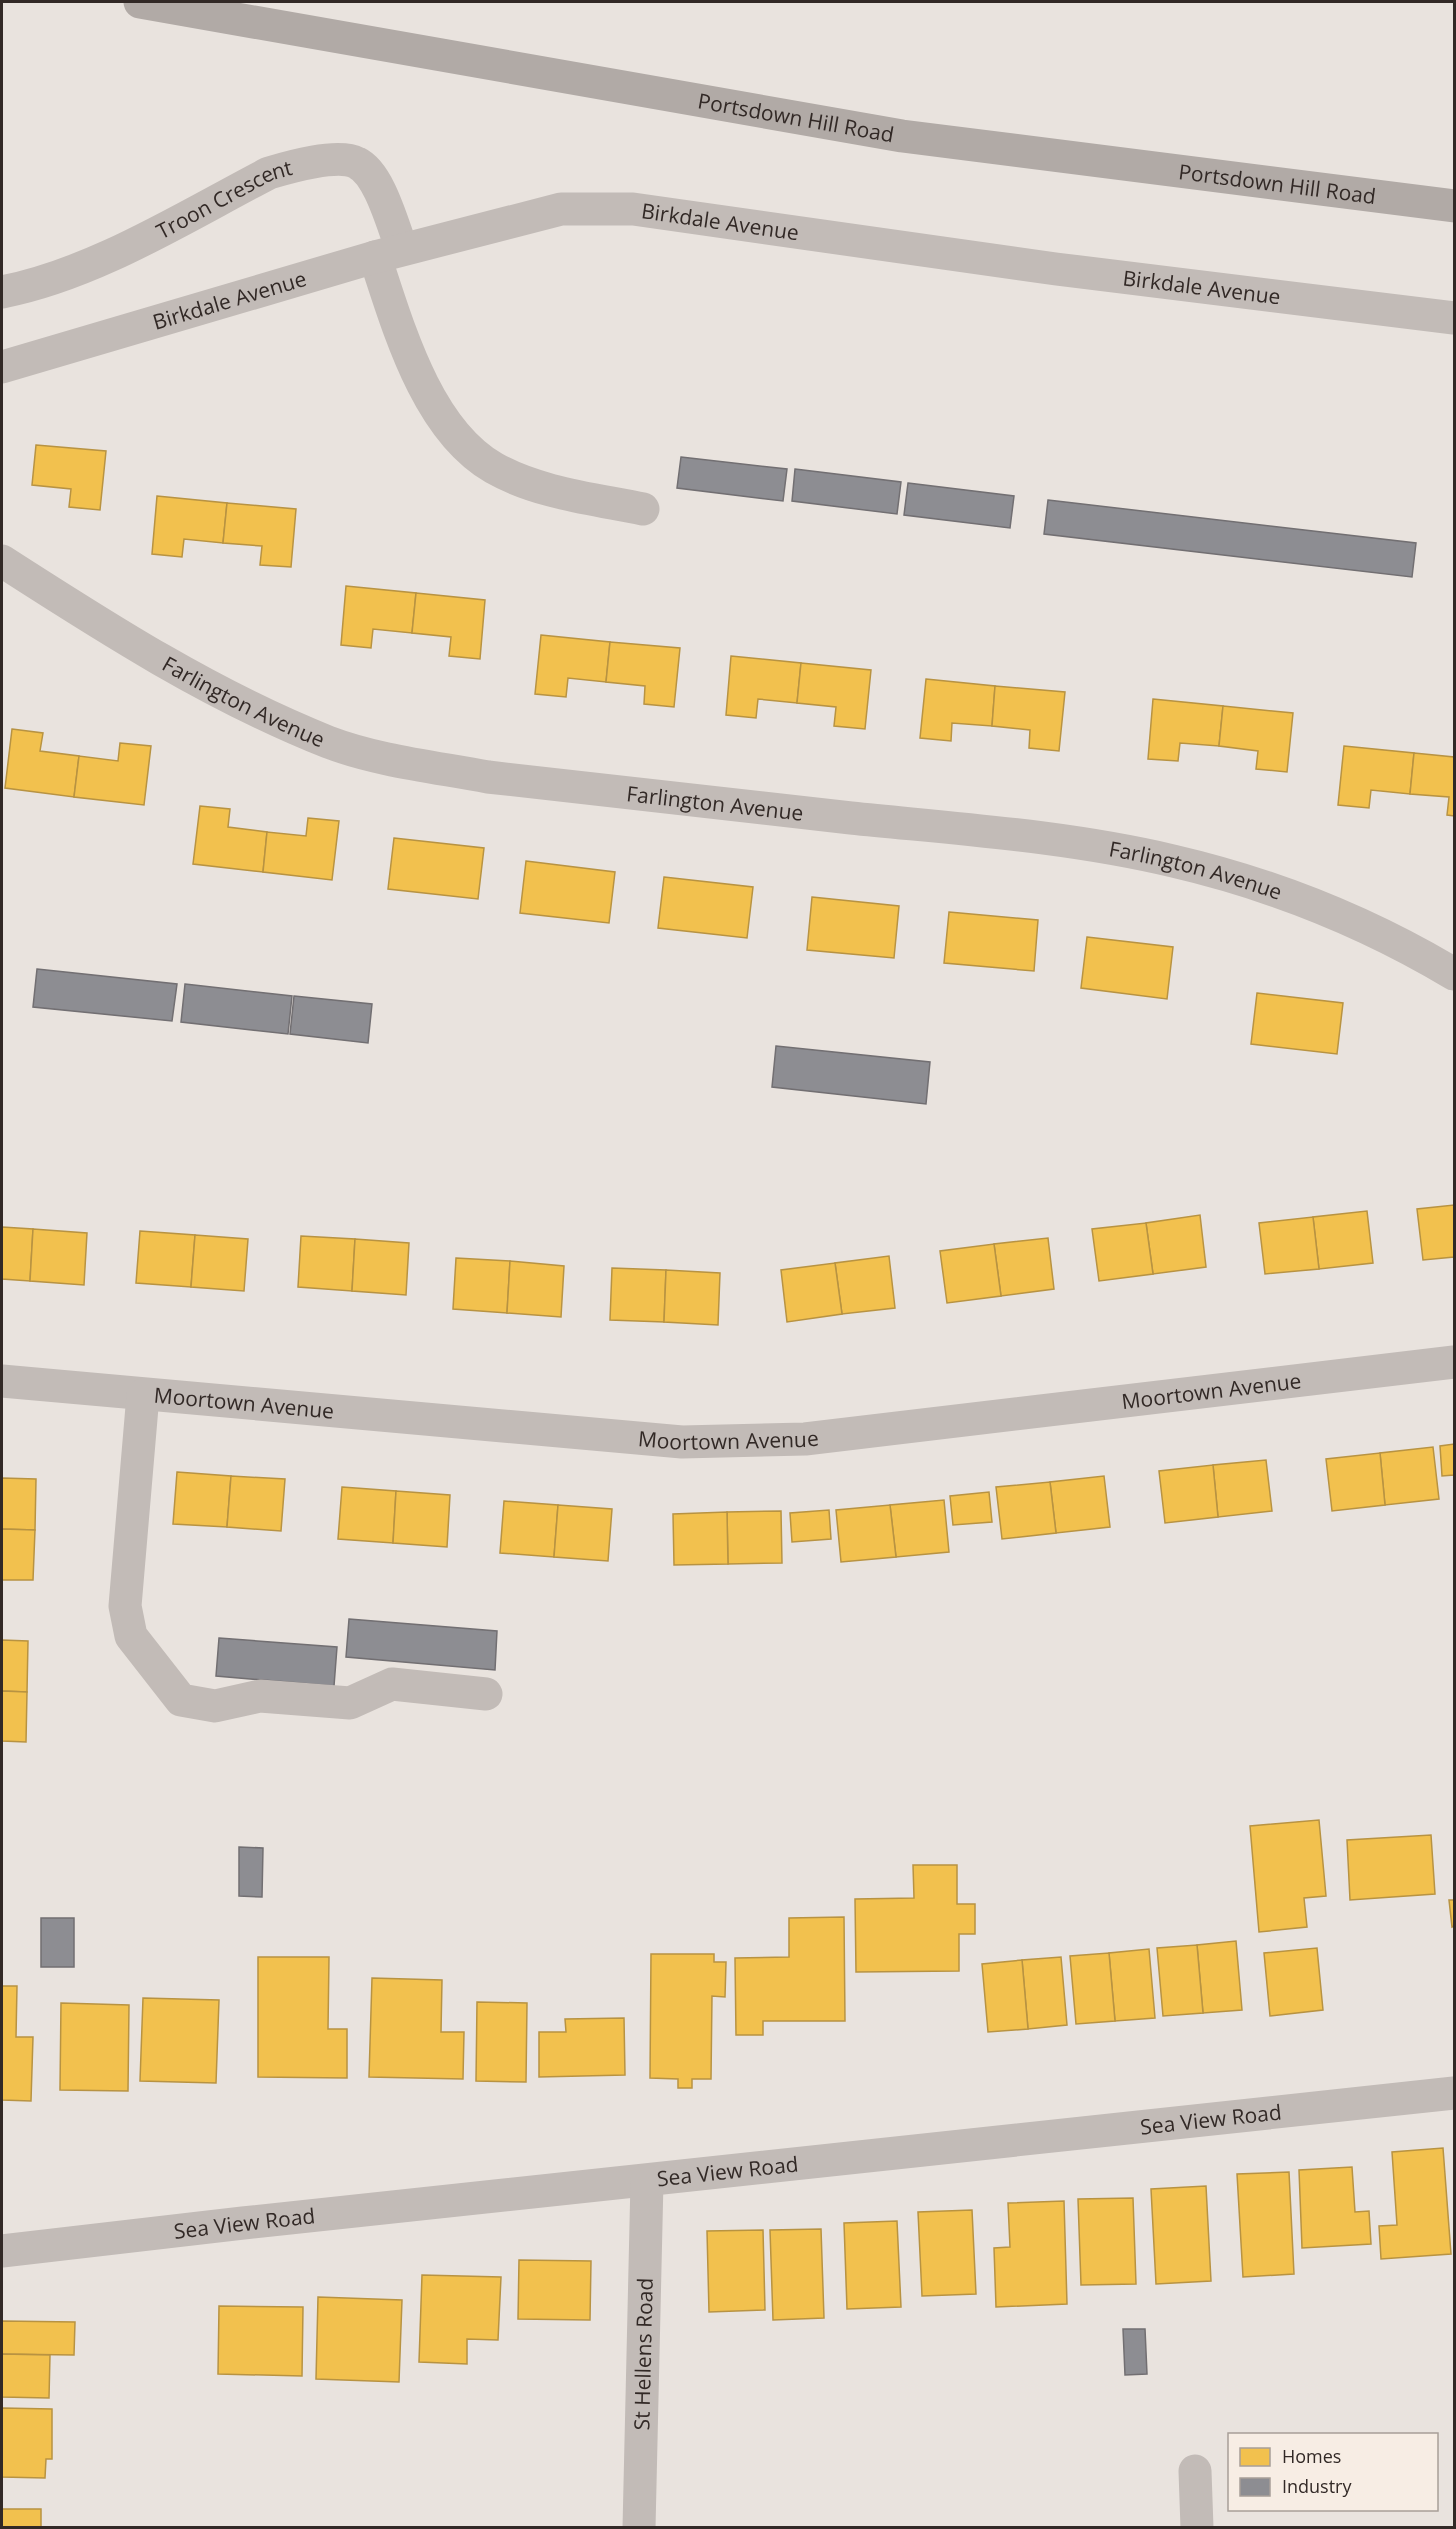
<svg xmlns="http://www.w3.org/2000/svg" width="1456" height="2529" viewBox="0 0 1456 2529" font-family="'Open Sans',sans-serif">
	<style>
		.homes { fill: #f2c14e; stroke: #b89342; stroke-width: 1.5 }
		.industry { fill: #8d8d92; stroke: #726f72; stroke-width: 1.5 }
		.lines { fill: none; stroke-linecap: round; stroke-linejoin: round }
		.minor { stroke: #c2bbb7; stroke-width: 33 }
		.major { stroke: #b1aaa6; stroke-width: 33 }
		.labels { text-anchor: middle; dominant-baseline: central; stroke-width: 6; stroke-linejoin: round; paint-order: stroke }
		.street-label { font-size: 21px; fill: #322926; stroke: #f7ede4 }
	</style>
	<rect width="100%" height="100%" fill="#e9e3de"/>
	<!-- homes -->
	<g class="homes">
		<polygon points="36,445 106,451 100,510 69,507 71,489 32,485"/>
		<polygon points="157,496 227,503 223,543 184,539 182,557 152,554"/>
		<polygon points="227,503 296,509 291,567 260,565 262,546 223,543"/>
		<polygon points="346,586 416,593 412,633 373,629 371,648 341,645"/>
		<polygon points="416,593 485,600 480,659 449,656 451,637 412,633"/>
		<polygon points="541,635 610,642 606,682 568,678 566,697 535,694"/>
		<polygon points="610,642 680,648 674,707 644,704 645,686 606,682"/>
		<polygon points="731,656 801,663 797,703 758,699 756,718 726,715"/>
		<polygon points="801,663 871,670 865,729 834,726 836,707 797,703"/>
		<polygon points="926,679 995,686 992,726 952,723 951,741 920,738"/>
		<polygon points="995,686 1065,692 1059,751 1029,748 1030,730 992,726"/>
		<polygon points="1153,699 1223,706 1219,746 1180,743 1178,761 1148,759"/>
		<polygon points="1223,706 1293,713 1287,772 1256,769 1258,751 1219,746"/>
		<polygon points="12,729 43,733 40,751 79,756 74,797 5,788"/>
		<polygon points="120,743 151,746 144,805 74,797 79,756 118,761"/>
		<polygon points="1344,746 1414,753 1410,794 1371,790 1369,808 1338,805"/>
		<polygon points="1414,753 1454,757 1454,816 1447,815 1449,797 1410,794"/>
		<polygon points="200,806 230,809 228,827 267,832 263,872 193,864"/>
		<polygon points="308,818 339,821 332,880 263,872 267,832 306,836"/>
		<polygon points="394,838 484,848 478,899 388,889"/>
		<polygon points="526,861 615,872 609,923 520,913"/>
		<polygon points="664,877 753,887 747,938 658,928"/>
		<polygon points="812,897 899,906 894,958 807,950"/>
		<polygon points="949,912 1038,920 1034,971 944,963"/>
		<polygon points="1087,937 1173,947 1167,999 1081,988"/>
		<polygon points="1257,993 1343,1003 1337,1054 1251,1044"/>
		<polygon points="1454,1205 1454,1257 1423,1260 1417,1209"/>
		<polygon points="1367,1211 1373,1263 1319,1269 1313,1217"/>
		<polygon points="1200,1215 1206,1267 1153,1274 1146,1223"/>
		<polygon points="1313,1217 1319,1269 1265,1274 1259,1223"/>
		<polygon points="1146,1223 1153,1274 1099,1281 1092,1229"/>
		<polygon points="2,1227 33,1229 30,1281 2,1279"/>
		<polygon points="33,1229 87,1233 84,1285 30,1281"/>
		<polygon points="140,1231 195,1235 191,1287 136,1283"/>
		<polygon points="195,1235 248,1239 244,1291 191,1287"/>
		<polygon points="301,1236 355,1239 352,1291 298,1287"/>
		<polygon points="1048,1238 1054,1289 1001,1296 994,1244"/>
		<polygon points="355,1239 409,1243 406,1295 352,1291"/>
		<polygon points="994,1244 1001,1296 947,1303 940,1251"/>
		<polygon points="889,1256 895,1308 842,1314 835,1263"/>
		<polygon points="456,1258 510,1261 507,1313 453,1309"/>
		<polygon points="510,1261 564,1266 561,1317 507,1313"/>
		<polygon points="835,1263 842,1314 787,1322 781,1270"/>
		<polygon points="612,1268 666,1270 664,1322 610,1320"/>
		<polygon points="666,1270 720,1273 718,1325 664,1322"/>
		<polygon points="1454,1444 1454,1475 1442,1476 1440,1446"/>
		<polygon points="1433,1447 1439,1499 1385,1505 1380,1453"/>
		<polygon points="1380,1453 1385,1505 1332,1511 1326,1459"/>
		<polygon points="1266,1460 1272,1511 1218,1517 1213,1465"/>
		<polygon points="1213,1465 1218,1517 1165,1523 1159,1471"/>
		<polygon points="177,1472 231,1476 227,1527 173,1524"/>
		<polygon points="231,1476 285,1479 281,1531 227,1527"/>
		<polygon points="1104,1476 1110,1527 1056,1533 1050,1482"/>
		<polygon points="2,1478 36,1479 35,1530 2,1529"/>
		<polygon points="1050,1482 1056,1533 1002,1539 996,1487"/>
		<polygon points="342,1487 396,1491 393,1543 338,1539"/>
		<polygon points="396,1491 450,1495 447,1547 393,1543"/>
		<polygon points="989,1492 992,1522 953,1525 950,1496"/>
		<polygon points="944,1500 949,1552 896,1557 890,1505"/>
		<polygon points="504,1501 558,1505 554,1557 500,1553"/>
		<polygon points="558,1505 612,1509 608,1561 554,1557"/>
		<polygon points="890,1505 896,1557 841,1562 836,1510"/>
		<polygon points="829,1510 831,1539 792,1542 790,1513"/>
		<polygon points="781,1511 782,1563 728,1564 727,1512"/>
		<polygon points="727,1512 728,1564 674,1565 673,1514"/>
		<polygon points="2,1529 35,1530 33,1580 2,1580"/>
		<polygon points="2,1640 28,1641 27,1692 2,1691"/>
		<polygon points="2,1691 27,1692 26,1742 2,1741"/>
		<polygon points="1319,1820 1326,1896 1304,1898 1307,1927 1259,1932 1250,1826"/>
		<polygon points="1431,1835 1435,1894 1350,1900 1347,1840"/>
		<polygon points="913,1865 957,1865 957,1904 975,1904 975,1934 959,1934 959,1971 856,1972 855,1899 914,1898"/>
		<polygon points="1449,1900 1454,1900 1454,1926 1452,1927"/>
		<polygon points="844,1917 845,2021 763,2021 763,2035 736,2035 735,1958 789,1957 789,1918"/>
		<polygon points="1236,1941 1242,2010 1203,2013 1197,1945"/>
		<polygon points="1197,1945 1203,2013 1163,2016 1157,1948"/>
		<polygon points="1317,1948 1323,2010 1270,2016 1264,1953"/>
		<polygon points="1149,1949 1155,2018 1115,2021 1109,1953"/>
		<polygon points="1109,1953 1115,2021 1076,2024 1070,1956"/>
		<polygon points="651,1954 714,1954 714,1962 726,1962 725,1997 712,1996 711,2079 692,2079 692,2088 678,2088 678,2079 650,2078"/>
		<polygon points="258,1957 329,1957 328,2029 347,2029 347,2078 258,2077"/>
		<polygon points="1061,1957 1067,2025 1028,2029 1022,1960"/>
		<polygon points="1022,1960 1028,2029 988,2032 982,1964"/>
		<polygon points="372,1978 442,1980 441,2032 464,2032 463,2079 369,2077"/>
		<polygon points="2,1986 17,1986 16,2037 33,2037 31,2101 2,2100"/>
		<polygon points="143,1998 219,2000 216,2083 140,2081"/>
		<polygon points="477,2002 527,2003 526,2082 476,2081"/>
		<polygon points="61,2003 129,2005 128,2091 60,2090"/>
		<polygon points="624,2018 625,2075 539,2077 539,2032 566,2032 565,2019"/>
		<polygon points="1443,2148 1451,2254 1381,2259 1379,2226 1397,2225 1392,2152"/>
		<polygon points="1352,2167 1355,2212 1369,2211 1371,2244 1302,2248 1299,2170"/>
		<polygon points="1289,2172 1294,2274 1243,2277 1237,2174"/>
		<polygon points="1206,2186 1211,2281 1156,2284 1151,2189"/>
		<polygon points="1133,2198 1136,2284 1081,2285 1078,2199"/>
		<polygon points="1064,2201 1067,2304 996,2307 994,2248 1010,2247 1008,2203"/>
		<polygon points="972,2210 976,2294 922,2296 918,2212"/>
		<polygon points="897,2221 901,2307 847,2309 844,2223"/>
		<polygon points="821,2229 824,2318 773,2320 770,2230"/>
		<polygon points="763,2230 765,2310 709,2312 707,2231"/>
		<polygon points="519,2260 591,2261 590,2320 518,2319"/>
		<polygon points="422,2275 501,2277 498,2340 467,2339 467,2364 419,2362"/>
		<polygon points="318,2297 402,2300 399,2382 316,2379"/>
		<polygon points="219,2306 303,2307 302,2376 218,2374"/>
		<polygon points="2,2321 75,2322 74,2355 2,2354"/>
		<polygon points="2,2354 50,2355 49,2398 2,2397"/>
		<polygon points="2,2408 52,2409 52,2459 46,2459 45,2478 2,2477"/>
		<rect x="2" y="2509" width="39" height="19"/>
	</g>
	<!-- industry -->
	<g class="industry">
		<polygon points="681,457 787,469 783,501 677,488"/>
		<polygon points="795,469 901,482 897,514 792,501"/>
		<polygon points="908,483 1014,496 1010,528 904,515"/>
		<polygon points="1048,500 1416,543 1412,577 1044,534"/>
		<polygon points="37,969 177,984 172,1021 33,1007"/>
		<polygon points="185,984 292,996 288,1034 181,1022"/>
		<polygon points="294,996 372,1004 368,1043 290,1034"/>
		<polygon points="776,1046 930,1062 926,1104 772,1087"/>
		<polygon points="349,1619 497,1631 495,1670 346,1657"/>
		<polygon points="219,1638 337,1647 334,1686 216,1676"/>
		<polygon points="239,1847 263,1848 262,1897 239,1896"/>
		<rect x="41" y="1918" width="33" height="49"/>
		<polygon points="1123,2329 1145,2329 1147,2374 1125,2375"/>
	</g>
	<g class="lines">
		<!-- minor -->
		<g class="minor">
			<path d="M375,257C398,326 426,429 494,468C538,493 594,499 643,509"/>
			<path id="s1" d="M2,292C95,274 186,216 269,173C289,167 338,153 357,163C380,174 393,227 402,249"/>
			<path id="s2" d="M2,367L375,257L561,209H633L1056,269L1454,318"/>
			<path id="s3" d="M2,561C106,628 212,696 328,742C378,761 435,767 488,777C609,791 730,805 851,818C958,829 1067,836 1173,861C1272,884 1367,922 1454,974"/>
			<path id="s4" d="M2,1381L682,1442L805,1439L1454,1362"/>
			<polyline points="143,1395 125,1606 131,1636 181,1700 215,1706 260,1696 350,1703 392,1684 486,1694"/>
			<path id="s5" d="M2,2251L243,2223L1454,2093"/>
			<polyline points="1195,2471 1197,2528"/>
			<path id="s6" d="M639,2528L647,2181"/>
		</g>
		<!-- major -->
		<path class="major" id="s7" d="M140,2L902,136L1454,206"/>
	</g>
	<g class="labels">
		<!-- street labels -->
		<g class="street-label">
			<text stroke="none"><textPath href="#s7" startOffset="666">Portsdown Hill Road</textPath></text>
			<text stroke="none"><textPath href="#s7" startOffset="1152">Portsdown Hill Road</textPath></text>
			<text stroke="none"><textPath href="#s1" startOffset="242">Troon Crescent</textPath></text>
			<text stroke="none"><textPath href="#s2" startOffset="741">Birkdale Avenue</textPath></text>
			<text stroke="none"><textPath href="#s2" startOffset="1227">Birkdale Avenue</textPath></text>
			<text stroke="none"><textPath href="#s2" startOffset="237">Birkdale Avenue</textPath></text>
			<text stroke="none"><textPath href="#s3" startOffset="280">Farlington Avenue</textPath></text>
			<text stroke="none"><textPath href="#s3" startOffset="766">Farlington Avenue</textPath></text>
			<text stroke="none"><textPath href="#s3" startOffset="1252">Farlington Avenue</textPath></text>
			<text stroke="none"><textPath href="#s4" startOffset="1215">Moortown Avenue</textPath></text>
			<text stroke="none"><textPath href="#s4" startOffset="243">Moortown Avenue</textPath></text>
			<text stroke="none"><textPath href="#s4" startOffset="729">Moortown Avenue</textPath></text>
			<text stroke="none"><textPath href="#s5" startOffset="1216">Sea View Road</textPath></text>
			<text stroke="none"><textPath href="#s5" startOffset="730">Sea View Road</textPath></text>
			<text stroke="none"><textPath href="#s5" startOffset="244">Sea View Road</textPath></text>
			<text stroke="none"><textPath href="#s6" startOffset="174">St Hellens Road</textPath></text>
		</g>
	</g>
	<!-- border -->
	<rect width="1456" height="2529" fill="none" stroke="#322926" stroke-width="6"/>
	<!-- legend -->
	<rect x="1228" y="2433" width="210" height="78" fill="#f7ede4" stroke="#a89f98" stroke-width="1.5"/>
	<rect x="1240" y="2448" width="30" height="18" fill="#f2c14e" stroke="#a89f98" stroke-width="1.5"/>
	<text x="1282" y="2463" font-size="18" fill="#322926">Homes</text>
	<rect x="1240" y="2478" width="30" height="18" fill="#8d8d92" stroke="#a89f98" stroke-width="1.5"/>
	<text x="1282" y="2493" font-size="18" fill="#322926">Industry</text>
</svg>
